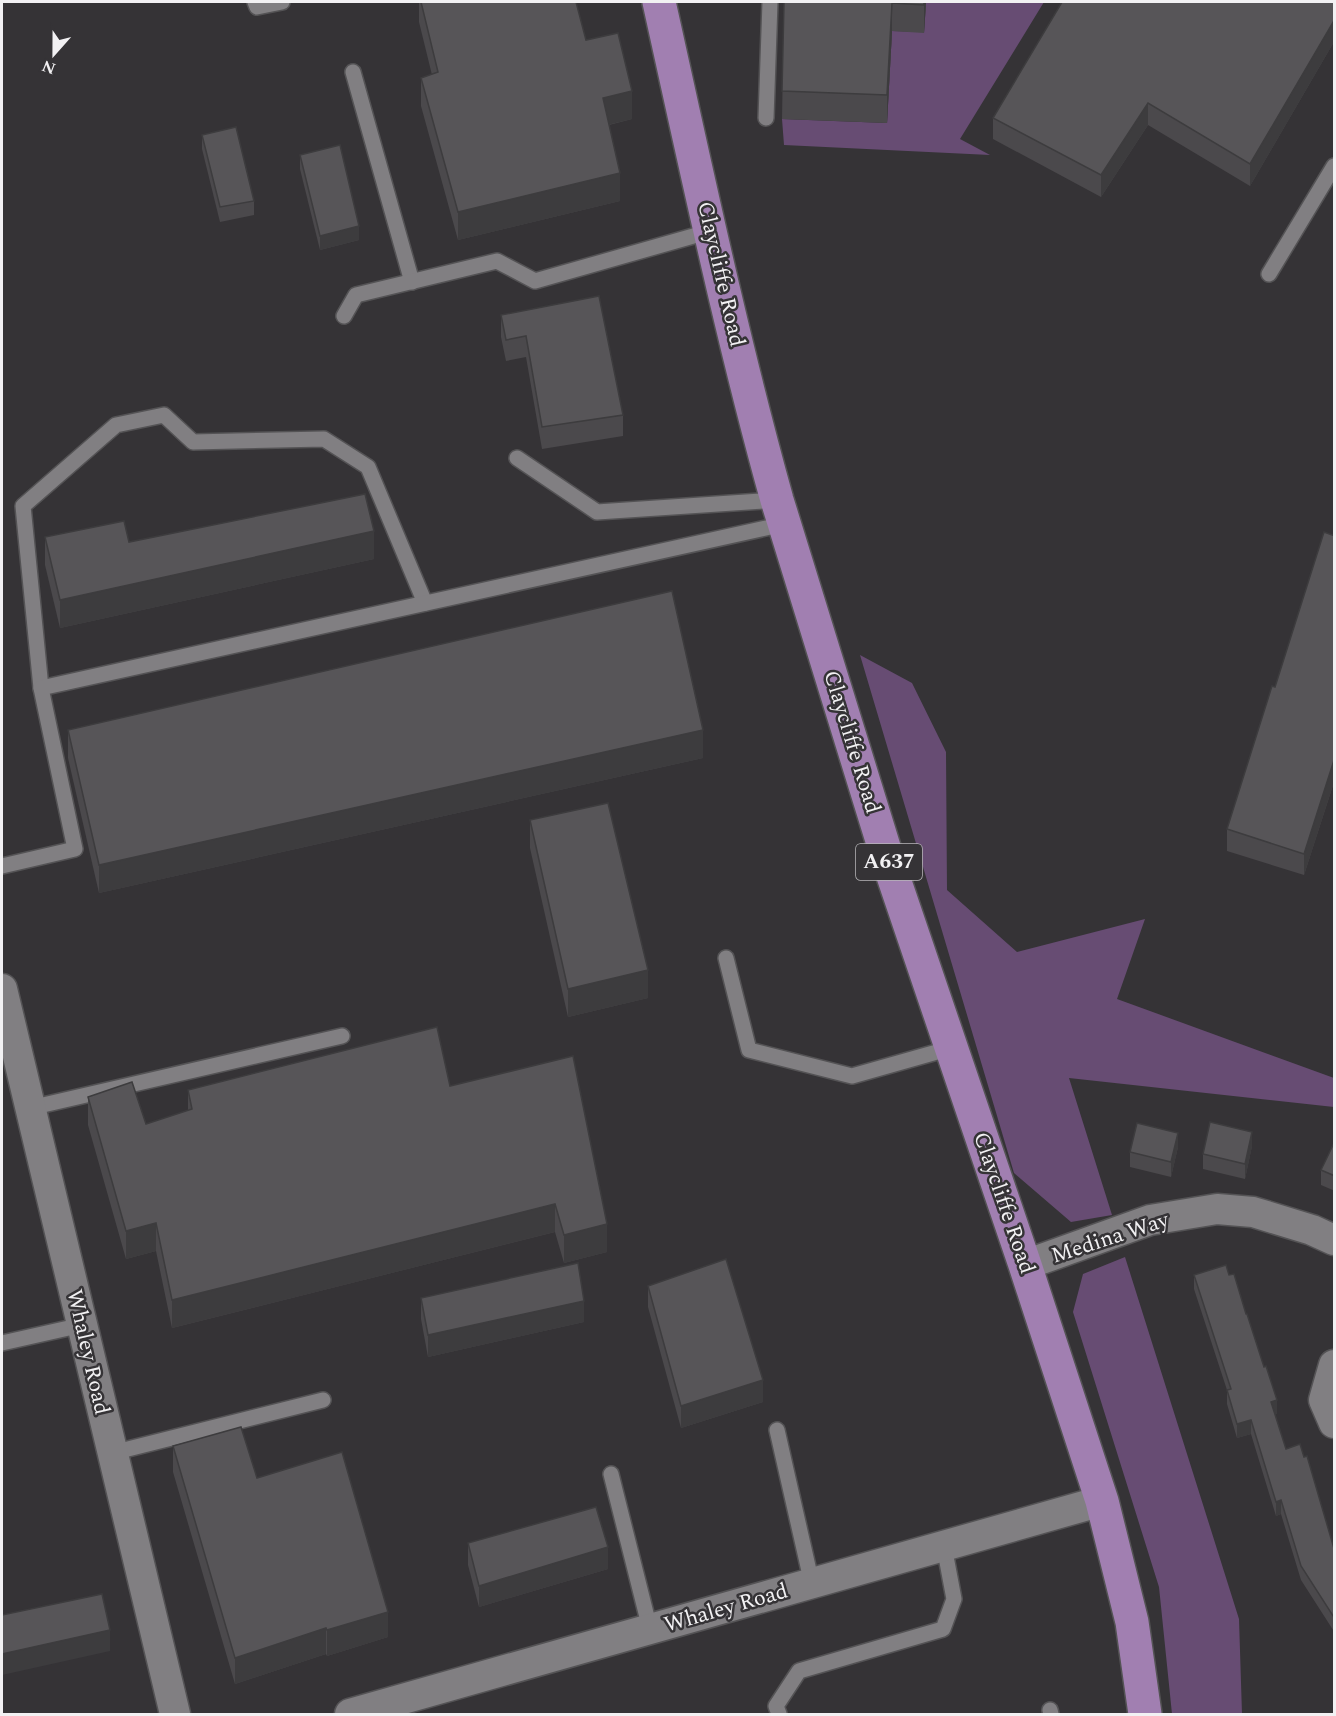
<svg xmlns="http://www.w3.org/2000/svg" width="1336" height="1716" viewBox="0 0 1336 1716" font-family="Spectral,serif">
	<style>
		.green { fill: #674c73 }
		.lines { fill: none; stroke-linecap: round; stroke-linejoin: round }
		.service-casing { stroke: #545355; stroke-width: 18 }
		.minor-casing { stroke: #545355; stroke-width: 33 }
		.trunk-casing { stroke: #545355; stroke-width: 36 }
		.service { stroke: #817f82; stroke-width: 15 }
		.minor { stroke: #817f82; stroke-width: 30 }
		.trunk { stroke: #a17fb1; stroke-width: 33 }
		.wall { fill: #4b494c }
		.shaded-wall { fill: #3d3c3e }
		.building { fill: #575558; stroke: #3d3c3e; stroke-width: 1.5 }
		.labels { text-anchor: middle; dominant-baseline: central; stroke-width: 5; stroke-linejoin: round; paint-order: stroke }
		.shield { fill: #353336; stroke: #b9b8ba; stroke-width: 1.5 }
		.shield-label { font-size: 21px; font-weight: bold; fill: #f2f1f3 }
		.street-label { font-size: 22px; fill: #f2f1f3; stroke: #353336 }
	</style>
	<rect width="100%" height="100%" fill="#353336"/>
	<!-- green -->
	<g class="green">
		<polygon points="926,2 1044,2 960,139 990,155 784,145 782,119 887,123 892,31 924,32"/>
		<polygon points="860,655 912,683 946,752 947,890 1017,952 1145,919 1117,999 1334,1078 1334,1107 1069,1078 1112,1215 1071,1222 1014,1173"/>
		<polygon points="1125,1257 1239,1619 1242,1714 1172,1714 1159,1587 1073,1312 1083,1274"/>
	</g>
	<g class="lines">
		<defs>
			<g id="service">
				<polyline points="255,2 257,7 282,2"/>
				<polyline points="353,72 412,282"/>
				<polyline points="766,118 770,2"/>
				<polyline points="1269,274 1334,166"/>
				<polyline points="344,316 356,295 497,261 535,281 711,231"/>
				<polyline points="517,458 597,512 777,500"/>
				<polyline points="41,688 23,506 116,425 164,415 193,442 324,439 368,467 425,603"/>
				<polyline points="2,866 75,849 41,688 784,524"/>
				<polyline points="726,958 749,1050 852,1076 951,1048"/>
				<polyline points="30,1108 342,1036"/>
				<polyline points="2,1343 82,1325"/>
				<polyline points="777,1430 812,1584"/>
				<polyline points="112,1453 323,1400"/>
				<polyline points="611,1474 650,1629"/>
				<polyline points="1050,1710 1051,1714"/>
				<polyline points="779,1714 776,1706 799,1671 943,1629 954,1599 944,1546"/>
			</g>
			<g id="minor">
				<polyline points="2,989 175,1714"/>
				<polyline points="1025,1265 1150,1220 1217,1209 1253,1212 1312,1230 1334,1240"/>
				<polyline points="1334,1365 1324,1400 1334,1423"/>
				<polyline points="350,1714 1102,1501"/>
			</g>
			<path id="trunk" d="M659,2C696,168 731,335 777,500L892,873L1025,1265L1102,1501L1132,1622L1145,1714"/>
		</defs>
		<!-- service casing -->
		<use href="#service" class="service-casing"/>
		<!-- minor casing -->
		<use href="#minor" class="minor-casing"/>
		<!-- trunk casing -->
		<use href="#trunk" class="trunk-casing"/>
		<!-- service -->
		<use href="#service" class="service"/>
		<!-- minor -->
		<use href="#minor" class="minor"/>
		<!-- trunk -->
		<use href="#trunk" class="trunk"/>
	</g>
	<!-- wall -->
	<g class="wall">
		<polygon points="419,2 576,2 586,40 632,119 609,125 620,201 458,240 421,106 421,78 432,75 419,22"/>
		<polygon points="784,2 926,2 924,33 892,31 887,123 782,119"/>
		<polygon points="1335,2 1335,40 1250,186 1148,125 1101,197 993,139 993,118"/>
		<polygon points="202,135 254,201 254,215 220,222 202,149"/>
		<polygon points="300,155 359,240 320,250 300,169"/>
		<polygon points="501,315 623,415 623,436 542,449 526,357 506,361 501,337"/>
		<polygon points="1335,536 1335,779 1304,875 1227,851 1227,829 1275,687"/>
		<polygon points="45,537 129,542 374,559 60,628 45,565"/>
		<polygon points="68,730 703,758 99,893 68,758"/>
		<polygon points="530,820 648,998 568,1017 530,848"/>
		<polygon points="450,1086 607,1252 564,1263 555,1232 172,1328 156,1251 126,1259 88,1125 88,1097 146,1124 188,1111 188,1090"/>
		<polygon points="1335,1144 1335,1191 1321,1185 1321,1170"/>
		<polygon points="1252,1146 1245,1179 1203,1169 1203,1154"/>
		<polygon points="1178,1147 1171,1177 1130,1167 1130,1152"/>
		<polygon points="1194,1275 1277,1414 1275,1414 1286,1449 1304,1457 1335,1552 1335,1633 1301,1580 1281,1514 1276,1516 1251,1434 1237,1438 1227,1404 1227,1390 1194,1289"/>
		<polygon points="648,1286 763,1402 681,1428 648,1307"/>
		<polygon points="421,1298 584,1322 428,1357 421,1319"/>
		<polygon points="173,1446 257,1478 388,1637 327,1656 326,1654 235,1684 173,1472"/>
		<polygon points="468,1543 608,1569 479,1607 468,1565"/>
	</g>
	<!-- shaded-wall -->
	<g class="shaded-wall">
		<polygon points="924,2 926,2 924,33"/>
		<polygon points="892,3 892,31 887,123 887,95"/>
		<polygon points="1335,19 1335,40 1250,186 1250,164"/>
		<polygon points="632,91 632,119 603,126 603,98"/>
		<polygon points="1148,103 1148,125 1101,197 1101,175"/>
		<polygon points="620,173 620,201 458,240 458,212"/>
		<polygon points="359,226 359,240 320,250 320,236"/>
		<polygon points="374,531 374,559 60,628 60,600"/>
		<polygon points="703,730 703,758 99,893 99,865"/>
		<polygon points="1335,757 1335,779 1304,875 1304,854"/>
		<polygon points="648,970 648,998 568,1017 568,989"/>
		<polygon points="1252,1132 1252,1146 1245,1179 1245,1164"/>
		<polygon points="1178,1133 1178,1147 1171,1177 1171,1162"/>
		<polygon points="555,1204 555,1232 172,1328 172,1300"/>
		<polygon points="156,1223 156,1251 126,1259 126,1231"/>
		<polygon points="607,1224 607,1252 564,1263 564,1235"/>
		<polygon points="584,1301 584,1322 428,1357 428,1335"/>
		<polygon points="763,1380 763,1402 681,1428 681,1406"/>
		<polygon points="1277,1400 1277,1414 1271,1416 1271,1402"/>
		<polygon points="1251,1420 1251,1434 1237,1438 1237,1424"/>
		<polygon points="1281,1500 1281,1514 1276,1516 1276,1502"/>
		<polygon points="608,1547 608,1569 479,1607 479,1586"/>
		<polygon points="388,1612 388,1637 327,1656 327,1630"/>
		<polygon points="326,1628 326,1654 235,1684 235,1658"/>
		<polygon points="110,1630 110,1651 2,1675 2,1654"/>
	</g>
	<!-- building -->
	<g class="building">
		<polygon points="421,2 576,2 586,40 618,33 632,91 603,98 620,173 458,212 421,78 438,72"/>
		<polygon points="784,2 924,2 924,5 892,3 887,95 782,91"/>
		<polygon points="1062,2 1335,2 1335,19 1250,164 1148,103 1101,175 993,118"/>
		<polygon points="236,127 254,201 220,207 202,135"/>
		<polygon points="340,145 359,226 320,236 300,155"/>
		<polygon points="599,296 623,415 542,427 526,336 506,340 501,315"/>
		<polygon points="365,494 374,531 60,600 45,537 124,521 129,542"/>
		<polygon points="1324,532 1335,536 1335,757 1304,854 1227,829 1272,686 1275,687"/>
		<polygon points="672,591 703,730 99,865 68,730"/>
		<polygon points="608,803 648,970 568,989 530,820"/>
		<polygon points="437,1027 450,1086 573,1056 607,1224 564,1235 555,1204 172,1300 156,1223 126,1231 88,1097 132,1082 146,1124 192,1109 188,1090"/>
		<polygon points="1210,1122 1252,1132 1245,1164 1203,1154"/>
		<polygon points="1137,1123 1178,1133 1171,1162 1130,1152"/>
		<polygon points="1334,1143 1335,1144 1335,1176 1321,1170"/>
		<polygon points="726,1259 763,1380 681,1406 648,1286"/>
		<polygon points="578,1263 584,1301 428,1335 421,1298"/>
		<polygon points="1226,1265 1229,1275 1234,1274 1246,1314 1247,1314 1264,1367 1266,1366 1277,1400 1271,1402 1286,1449 1300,1444 1304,1457 1307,1456 1335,1552 1335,1619 1301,1566 1281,1500 1276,1502 1251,1420 1237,1424 1227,1390 1231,1389 1194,1275"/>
		<polygon points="241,1427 257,1478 342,1452 388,1612 327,1630 326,1628 235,1658 173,1446"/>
		<polygon points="596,1507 608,1547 479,1586 468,1543"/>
		<polygon points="102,1594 110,1630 2,1654 2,1615"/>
	</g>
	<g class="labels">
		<!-- shield labels -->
		<rect class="shield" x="856" y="844" width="66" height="36" rx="4.5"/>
		<g class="shield-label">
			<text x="889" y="862">A637</text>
		</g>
		<!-- street labels -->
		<g class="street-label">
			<text transform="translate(721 274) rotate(77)">Claycliffe Road</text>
			<text transform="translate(852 742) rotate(73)">Claycliffe Road</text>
			<text transform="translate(1004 1203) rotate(71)">Claycliffe Road</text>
			<text transform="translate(1110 1238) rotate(-18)">Medina Way</text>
			<text transform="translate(88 1352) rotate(77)">Whaley Road</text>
			<text transform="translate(726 1608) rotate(-16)">Whaley Road</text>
		</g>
	</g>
	<!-- border -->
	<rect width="1336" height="1716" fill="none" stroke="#f2f1f3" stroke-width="6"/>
	<!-- north arrow -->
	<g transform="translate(54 54) rotate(201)" stroke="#353336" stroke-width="4.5" paint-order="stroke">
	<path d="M0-4.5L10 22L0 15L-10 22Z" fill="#f2f1f3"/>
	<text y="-9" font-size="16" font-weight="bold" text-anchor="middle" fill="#f2f1f3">N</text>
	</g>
</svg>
